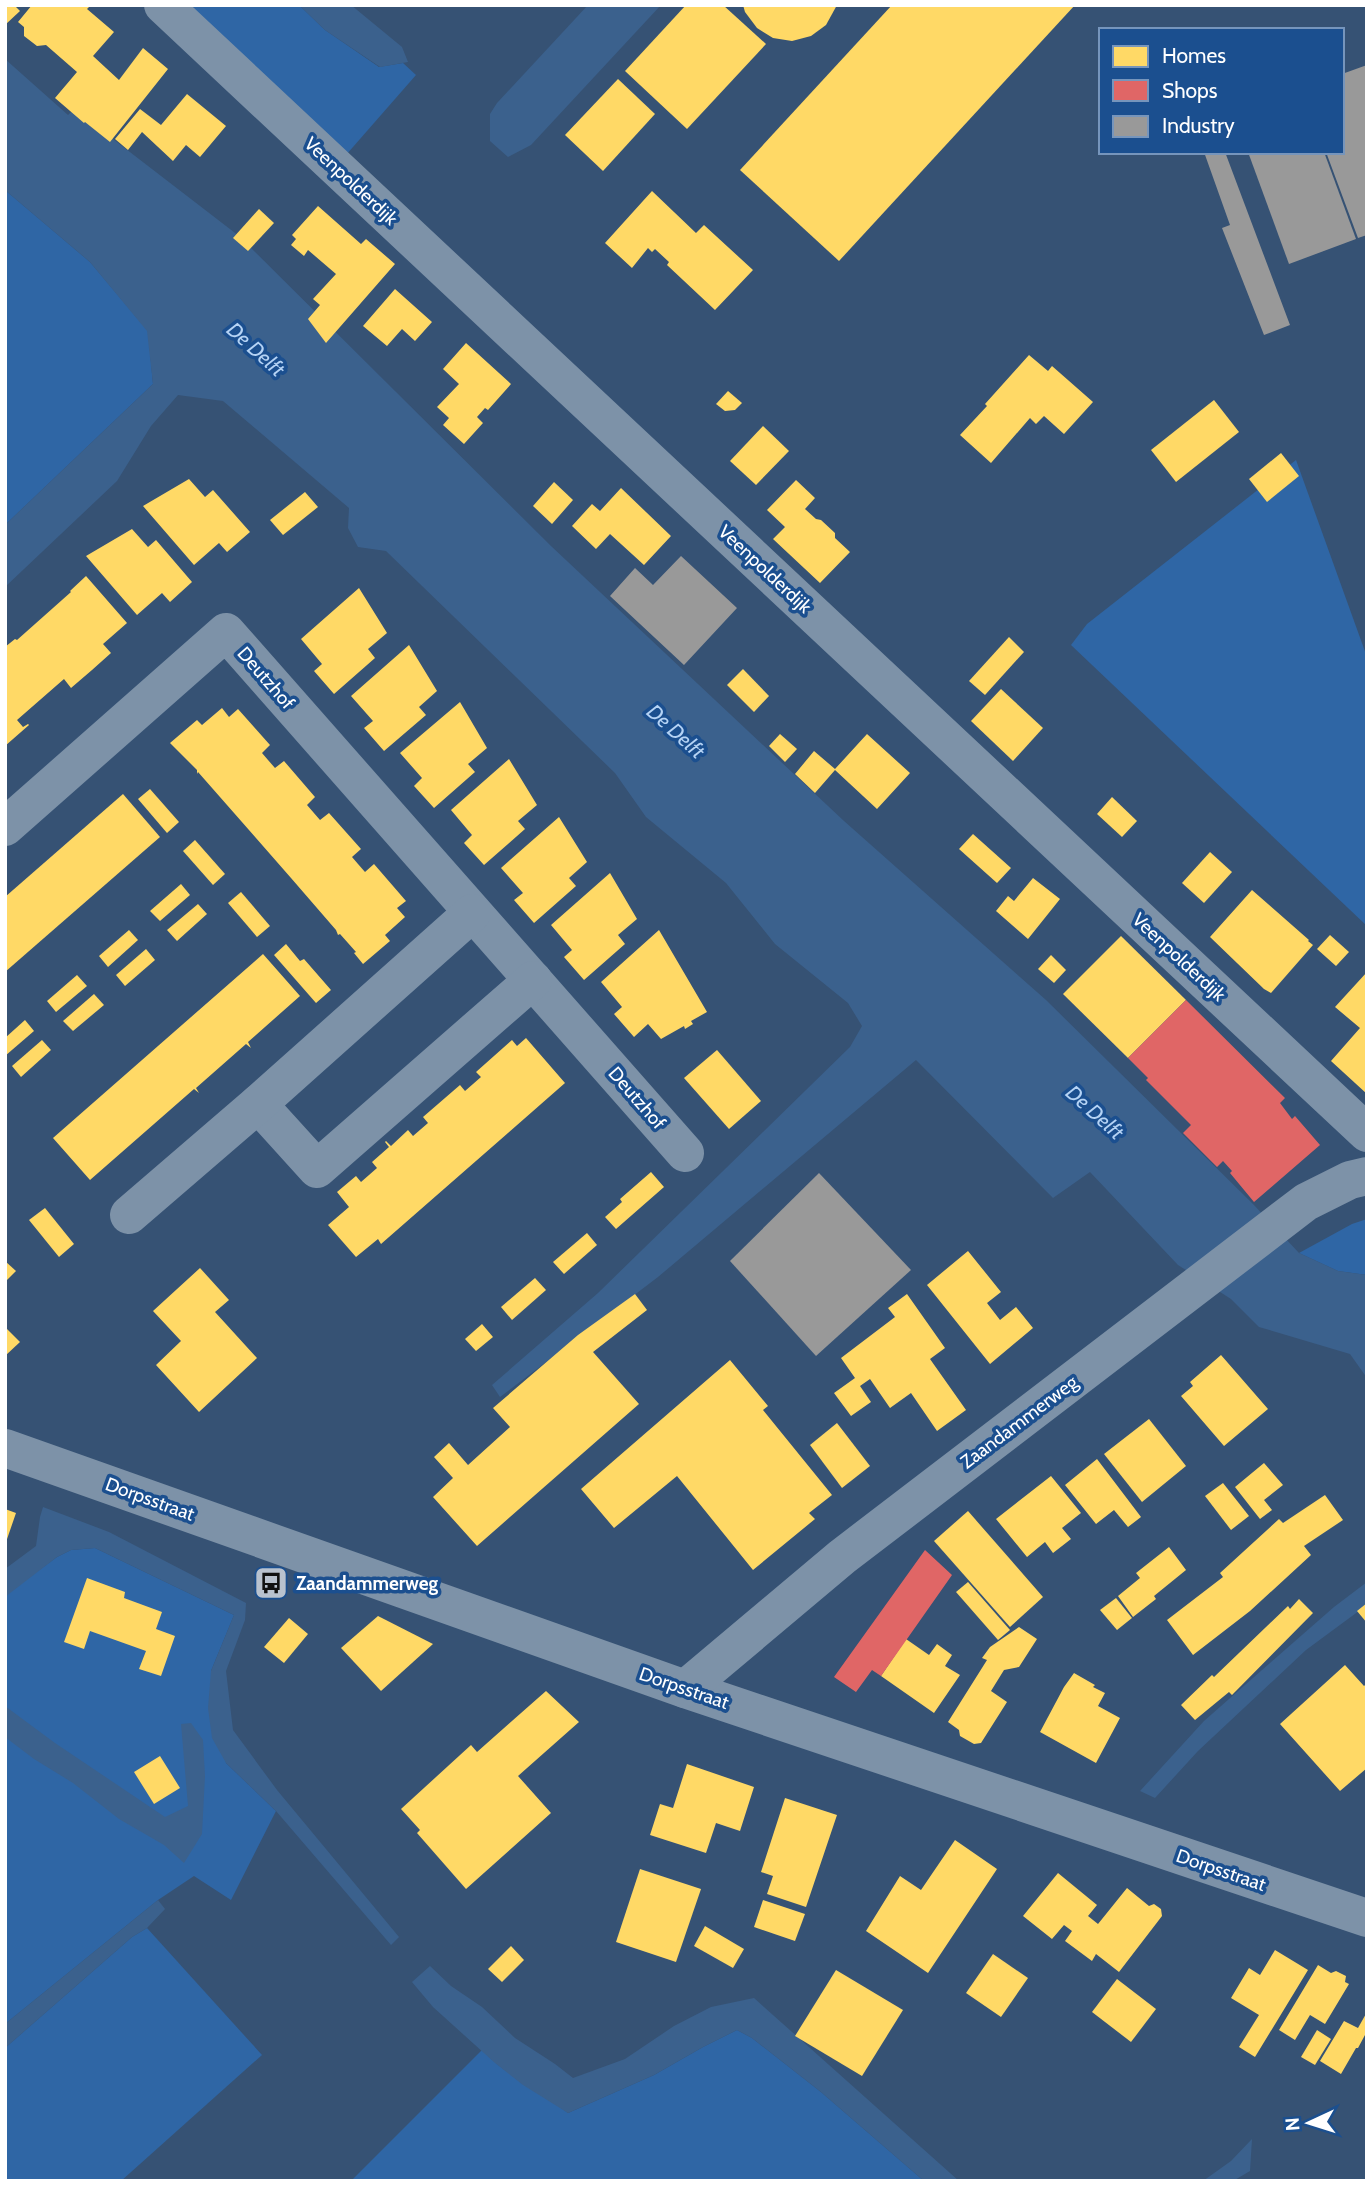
<svg xmlns="http://www.w3.org/2000/svg" width="1372" height="2186" viewBox="0 0 1372 2186" font-family="Cabin,sans-serif">
	<style>
		.green { fill: #2f66a5 }
		.water { fill: #3b618d }
		.homes { fill: #ffd966 }
		.shops { fill: #e06666 }
		.industry { fill: #999 }
		.lines { fill: none; stroke-linecap: round; stroke-linejoin: round }
		.minor { stroke: #7d92a8; stroke-width: 38 }
		.labels { text-anchor: middle; dominant-baseline: central; stroke-width: 7; stroke-linejoin: round; paint-order: stroke }
		.street-label { font-size: 19px; fill: #fff; stroke: #1b4f8f }
		.poi-label { font-size: 19px; font-weight: bold; fill: #fff; stroke: #1b4f8f; text-anchor: start }
		.water-label { font-size: 21px; font-style: italic; fill: #b5d3f5; stroke: #1b4f8f }
	</style>
	<rect width="100%" height="100%" fill="#365274"/>
	<!-- green -->
	<g class="green">
		<polygon points="184,5 299,5 325,30 379,67 403,63 416,75 346,155"/>
		<polygon points="5,190 90,262 148,331 153,384 5,525"/>
		<polygon points="1296,460 1367,657 1367,926 1071,645 1087,624"/>
		<polygon points="1367,1219 1367,1275 1338,1271 1299,1253 1352,1224"/>
		<polygon points="95,1548 234,1615 211,1671 226,1763 276,1811 231,1900 194,1876 158,1900 5,2024 5,1595 57,1557 71,1550"/>
		<polygon points="147,1928 262,2055 121,2181 5,2181 5,2048 132,1937"/>
		<path d="M737,2030L752,2038L821,2092L924,2181H351L482,2050C508,2077 538,2091 568,2113L654,2075L703,2047Z"/>
	</g>
	<!-- water -->
	<g class="water">
		<polygon points="299,5 351,5 402,47 408,62 380,67 325,30"/>
		<polygon points="588,5 661,5 531,145 508,157 490,141 490,114 497,103"/>
		<polygon points="5,59 68,115 74,109 239,236 551,546 844,821 1046,1000 1253,1204 1299,1253 1338,1271 1367,1275 1367,1378 1350,1354 1259,1327 1231,1299 1178,1265 1090,1172 1053,1198 916,1060 658,1277 500,1397 492,1385 598,1293 850,1047 862,1026 848,1003 775,944 726,883 646,817 615,773 386,551 358,547 348,528 349,508 223,401 178,395 151,426 117,481 5,587 5,525 153,384 147,331 90,262 5,190"/>
		<polygon points="43,1507 109,1532 246,1603 245,1620 226,1671 233,1730 277,1790 399,1937 391,1945 276,1811 226,1763 212,1738 208,1708 211,1671 234,1615 95,1548 71,1550 57,1557 5,1597 5,1569 36,1546 40,1517"/>
		<polygon points="1367,1582 1367,1605 1306,1650 1198,1751 1155,1798 1140,1791 1204,1721 1334,1607"/>
		<polygon points="5,1706 55,1743 165,1817 188,1806 181,1724 191,1723 203,1740 205,1776 202,1834 184,1863 164,1845 119,1819 73,1783 34,1759 5,1737"/>
		<polygon points="158,1900 165,1909 147,1928 132,1937 5,2048 5,2024"/>
		<polygon points="430,1966 451,1986 482,2007 515,2038 555,2064 573,2078 625,2059 674,2026 711,2007 754,1998 959,2181 924,2181 821,2092 752,2038 737,2030 703,2047 654,2075 568,2113 523,2085 495,2063 433,2007 412,1982"/>
		<polygon points="1252,2139 1250,2171 1233,2181 1203,2181 1231,2161"/>
	</g>
	<!-- homes -->
	<g class="homes">
		<polygon points="5,5 14,5 20,11 5,25"/>
		<polygon points="32,5 87,5 89,7 87,9 114,32 93,56 119,80 143,48 168,69 110,142 85,122 84,123 55,98 77,72 46,45 37,46 24,36 24,27 18,22"/>
		<polygon points="686,5 723,5 766,44 687,129 625,71"/>
		<polygon points="743,5 837,5 826,25 811,36 792,41 773,38 757,28 745,12"/>
		<polygon points="892,5 1075,5 839,261 740,170"/>
		<polygon points="618,79 655,114 603,171 565,135"/>
		<polygon points="187,94 226,126 200,157 186,145 173,161 142,132 128,150 115,139 140,109 161,125"/>
		<polygon points="652,191 696,233 704,225 753,270 715,310 667,265 669,262 655,249 652,252 648,248 632,268 605,243"/>
		<polygon points="318,206 361,244 366,239 395,264 326,343 308,319 320,305 313,299 336,274 308,250 304,256 291,245 296,239 292,235"/>
		<polygon points="259,209 274,223 248,251 233,238"/>
		<polygon points="395,289 432,322 415,341 402,329 387,346 363,326"/>
		<polygon points="466,343 511,384 488,410 485,408 477,417 483,423 464,444 443,425 449,418 437,407 459,384 443,369"/>
		<polygon points="1029,355 1048,371 1052,366 1093,402 1064,434 1044,416 1036,424 1030,418 991,463 960,435 987,406 985,404"/>
		<polygon points="728,391 742,403 735,410 725,411 716,404"/>
		<polygon points="1214,400 1239,432 1176,482 1151,450"/>
		<polygon points="763,426 789,451 756,485 730,461"/>
		<polygon points="1281,453 1299,476 1267,502 1249,479"/>
		<polygon points="189,479 205,497 213,490 250,532 227,552 219,543 194,565 143,506"/>
		<polygon points="796,480 815,498 805,509 816,519 821,520 835,533 835,538 850,552 820,583 773,539 785,527 767,510"/>
		<polygon points="554,482 573,500 552,524 533,506"/>
		<polygon points="621,488 671,536 644,565 610,534 596,549 572,526 592,504 600,511"/>
		<polygon points="305,492 318,507 283,535 270,520"/>
		<polygon points="132,529 148,547 156,540 192,582 170,602 162,593 137,615 86,556"/>
		<polygon points="86,576 127,623 103,644 111,653 92,670 71,688 64,679 17,720 23,727 28,724 29,725 5,746 5,647 15,639 17,640 71,592 70,591"/>
		<polygon points="359,588 387,633 368,649 375,658 334,694 314,671 322,664 301,639"/>
		<polygon points="1009,637 1024,652 985,695 969,681"/>
		<polygon points="409,645 437,691 419,707 426,715 384,751 364,728 373,721 351,696"/>
		<polygon points="743,669 769,696 754,712 727,685"/>
		<polygon points="1001,689 1043,728 1013,761 971,721"/>
		<polygon points="460,702 487,748 468,764 475,772 434,808 414,786 422,778 400,753"/>
		<polygon points="222,708 229,717 238,709 270,745 262,753 268,760 275,768 284,761 315,797 307,805 320,820 329,813 361,849 352,857 358,864 365,872 374,864 406,901 397,908 405,917 385,935 390,941 363,964 354,953 356,952 340,934 338,935 336,930 291,878 198,772 197,774 197,770 170,743 197,720 202,725"/>
		<polygon points="780,734 797,749 785,762 769,746"/>
		<polygon points="867,734 910,773 877,809 835,770 815,793 795,774 814,751 835,769"/>
		<polygon points="509,759 537,805 518,821 525,829 484,865 464,843 472,835 451,810"/>
		<polygon points="150,789 179,822 167,833 138,799"/>
		<polygon points="123,794 160,837 5,972 5,897"/>
		<polygon points="1112,797 1137,821 1122,837 1097,814"/>
		<polygon points="559,817 587,862 569,878 576,886 534,923 514,900 523,893 501,868"/>
		<polygon points="973,834 1011,868 997,883 959,849"/>
		<polygon points="195,840 225,874 213,885 183,851"/>
		<polygon points="1210,852 1232,872 1204,903 1182,883"/>
		<polygon points="610,873 637,919 618,935 625,944 584,980 564,957 572,950 551,925"/>
		<polygon points="1033,878 1060,899 1028,939 996,911 1008,896 1014,901"/>
		<polygon points="181,884 190,895 160,921 150,911"/>
		<polygon points="1252,890 1309,940 1308,941 1313,945 1271,993 1264,989 1210,937"/>
		<polygon points="241,892 270,926 257,937 228,903"/>
		<polygon points="198,904 207,914 177,941 167,930"/>
		<polygon points="129,930 138,940 108,967 99,956"/>
		<polygon points="659,930 707,1012 691,1021 693,1024 685,1029 684,1026 661,1039 648,1024 634,1037 614,1014 622,1007 601,982"/>
		<polygon points="1330,935 1349,952 1336,966 1317,949"/>
		<polygon points="1121,936 1186,1000 1128,1058 1063,994"/>
		<polygon points="286,944 300,961 304,959 331,990 316,1003 274,955"/>
		<polygon points="146,949 155,960 125,986 116,975"/>
		<polygon points="263,954 300,996 248,1042 251,1048 246,1044 196,1088 199,1093 194,1089 90,1180 53,1138"/>
		<polygon points="1051,955 1066,970 1054,983 1038,969"/>
		<polygon points="1367,972 1367,1094 1331,1061 1360,1028 1335,1007"/>
		<polygon points="77,975 87,986 56,1012 47,1001"/>
		<polygon points="94,994 104,1005 73,1031 63,1021"/>
		<polygon points="25,1020 34,1031 5,1056 5,1038"/>
		<polygon points="526,1038 565,1083 381,1244 378,1239 356,1257 328,1225 349,1207 337,1192 356,1176 361,1182 377,1168 372,1162 389,1147 385,1142 386,1141 391,1146 408,1130 413,1136 428,1123 423,1117 460,1085 465,1091 481,1077 476,1072 512,1040 517,1046"/>
		<polygon points="42,1040 51,1050 21,1077 12,1066"/>
		<polygon points="717,1050 761,1101 729,1129 684,1078"/>
		<polygon points="651,1172 664,1187 616,1229 605,1217 622,1202 620,1199"/>
		<polygon points="45,1208 74,1244 59,1257 29,1220"/>
		<polygon points="587,1233 597,1245 564,1274 553,1262"/>
		<polygon points="968,1251 1001,1292 987,1303 1000,1320 1016,1307 1033,1328 990,1364 927,1285"/>
		<polygon points="5,1261 16,1271 5,1282"/>
		<polygon points="200,1268 229,1300 215,1312 257,1358 199,1412 156,1365 181,1341 153,1311"/>
		<polygon points="535,1278 546,1290 512,1320 501,1307"/>
		<polygon points="635,1294 647,1310 593,1352 639,1404 477,1546 433,1497 453,1478 434,1457 449,1443 468,1465 510,1427 493,1408 578,1335"/>
		<polygon points="907,1294 945,1348 930,1359 966,1410 937,1431 911,1393 890,1408 870,1379 860,1386 871,1402 851,1416 834,1393 855,1378 841,1358 895,1317 888,1308"/>
		<polygon points="482,1324 493,1337 476,1351 465,1339"/>
		<polygon points="5,1327 20,1342 5,1356"/>
		<polygon points="1221,1355 1268,1409 1224,1446 1181,1396 1193,1386 1190,1382"/>
		<polygon points="730,1360 768,1406 763,1410 832,1495 809,1513 815,1519 753,1570 677,1476 614,1528 581,1489"/>
		<polygon points="1149,1419 1186,1466 1142,1502 1104,1454"/>
		<polygon points="837,1423 870,1466 842,1488 810,1445"/>
		<polygon points="1097,1459 1141,1517 1128,1527 1114,1510 1096,1524 1065,1485"/>
		<polygon points="1264,1463 1283,1485 1264,1500 1272,1510 1260,1519 1235,1487"/>
		<polygon points="1051,1476 1081,1513 1062,1528 1071,1539 1053,1553 1045,1542 1027,1557 996,1519"/>
		<polygon points="1223,1483 1249,1516 1231,1530 1205,1496"/>
		<polygon points="1325,1495 1343,1520 1304,1546 1311,1555 1250,1611 1193,1655 1167,1620 1223,1577 1220,1573 1279,1519 1283,1523"/>
		<polygon points="5,1509 16,1513 6,1542 5,1542"/>
		<polygon points="968,1511 1043,1597 1010,1627 934,1541"/>
		<polygon points="1169,1547 1186,1570 1154,1596 1156,1599 1133,1617 1118,1596 1140,1578 1136,1573"/>
		<polygon points="87,1578 125,1592 124,1598 162,1612 156,1629 175,1636 161,1676 139,1669 146,1651 90,1631 84,1649 64,1642"/>
		<polygon points="968,1582 1010,1630 998,1640 956,1592"/>
		<polygon points="1116,1598 1132,1618 1117,1630 1100,1610"/>
		<polygon points="1299,1599 1313,1613 1232,1695 1229,1692 1195,1720 1181,1705 1212,1675 1214,1677 1288,1606 1290,1609"/>
		<polygon points="1367,1603 1367,1623 1357,1611"/>
		<polygon points="378,1616 433,1644 381,1691 341,1648"/>
		<polygon points="289,1618 308,1634 284,1663 264,1647"/>
		<polygon points="1019,1627 1037,1639 1019,1667 1004,1670 991,1691 1007,1702 981,1743 974,1744 960,1736 959,1730 948,1722 987,1660 982,1658 990,1647"/>
		<polygon points="906,1639 929,1655 937,1644 952,1655 945,1666 960,1675 934,1713 881,1676"/>
		<polygon points="1345,1665 1364,1686 1367,1683 1367,1768 1340,1791 1280,1724"/>
		<polygon points="1074,1673 1095,1685 1093,1687 1105,1693 1098,1706 1120,1718 1096,1763 1040,1732 1064,1687"/>
		<polygon points="546,1691 579,1722 518,1776 551,1813 466,1889 417,1833 420,1830 401,1809 471,1745 477,1752"/>
		<polygon points="160,1756 180,1788 154,1804 134,1772"/>
		<polygon points="687,1764 754,1787 740,1831 716,1823 706,1853 650,1835 660,1804 673,1808"/>
		<polygon points="785,1798 837,1815 806,1907 767,1894 773,1876 761,1872"/>
		<polygon points="955,1840 997,1869 928,1973 866,1931 900,1876 921,1890"/>
		<polygon points="640,1869 701,1889 676,1962 616,1942"/>
		<polygon points="1058,1873 1097,1905 1088,1916 1098,1924 1127,1888 1149,1906 1154,1904 1161,1909 1162,1916 1119,1972 1096,1954 1092,1961 1065,1941 1072,1931 1064,1925 1052,1939 1023,1916"/>
		<polygon points="763,1900 805,1914 795,1941 754,1927"/>
		<polygon points="705,1926 744,1949 733,1968 694,1946"/>
		<polygon points="511,1946 524,1960 502,1982 488,1969"/>
		<polygon points="1275,1950 1308,1970 1255,2057 1239,2047 1259,2015 1231,1998 1249,1968 1260,1975"/>
		<polygon points="993,1954 1028,1978 1001,2017 966,1993"/>
		<polygon points="1318,1965 1331,1973 1336,1971 1346,1976 1345,1982 1349,1984 1325,2024 1310,2015 1295,2040 1279,2030"/>
		<polygon points="836,1970 903,2010 862,2076 795,2036"/>
		<polygon points="1117,1979 1156,2009 1131,2042 1092,2012"/>
		<polygon points="1367,2012 1367,2036 1365,2035 1358,2048 1356,2048 1341,2074 1320,2061 1344,2021 1358,2028"/>
		<polygon points="1317,2030 1331,2039 1315,2065 1301,2057"/>
	</g>
	<!-- shops -->
	<g class="shops">
		<polygon points="1186,1000 1285,1098 1280,1103 1292,1119 1295,1116 1320,1145 1254,1202 1230,1173 1232,1171 1223,1161 1217,1167 1183,1133 1191,1125 1146,1080 1148,1078 1128,1058"/>
		<polygon points="925,1550 952,1575 881,1676 872,1670 856,1692 834,1677"/>
	</g>
	<!-- industry -->
	<g class="industry">
		<polygon points="1367,65 1367,235 1358,238 1326,152 1342,152 1342,74"/>
		<polygon points="1204,152 1225,152 1290,325 1264,335 1222,228 1230,225"/>
		<polygon points="1248,152 1324,152 1356,239 1289,264"/>
		<polygon points="681,556 737,608 684,665 610,596 635,568 653,585"/>
		<polygon points="819,1173 911,1270 816,1356 730,1261"/>
	</g>
	<g class="lines">
		<!-- minor -->
		<g class="minor">
			<polyline points="163,5 1367,1133"/>
			<polyline points="5,827 226,632 685,1153"/>
			<polyline points="258,1104 317,1169 533,980"/>
			<polyline points="129,1215 258,1104 472,913"/>
			<polyline points="5,1448 685,1689 1367,1918"/>
			<polyline points="685,1689 842,1557 1306,1202 1350,1180 1367,1176"/>
		</g>
	</g>
	<!-- icons -->
	<defs>
		<symbol id="bus-square" viewBox="-11 -11 22 22"><rect x="-9" y="-9" width="18" height="18" rx="4" fill="#b9c2ce" stroke="#1b4f8f"/><path d="M-5-6H5V4H4V6H2V4H-2V6H-4V4H-5ZM-3.5-4V0h7V-4ZM-3.5 1.2v1.5H-2V1.2ZM2 1.2v1.5H3.5V1.2Z" fill="#111"/></symbol>
	</defs>
	<g fill-rule="evenodd">
		<use href="#bus-square" x="252" y="1564" width="38" height="38"/>
	</g>
	<g class="labels">
		<!-- street labels -->
		<g class="street-label">
			<text transform="translate(351 181) rotate(43)">Veenpolderdijk</text>
			<text transform="translate(765 569) rotate(43)">Veenpolderdijk</text>
			<text transform="translate(266 678) rotate(49)">Deutzhof</text>
			<text transform="translate(1179 957) rotate(43)">Veenpolderdijk</text>
			<text transform="translate(637 1098) rotate(49)">Deutzhof</text>
			<text transform="translate(1019 1422) rotate(-37)">Zaandammerweg</text>
			<text transform="translate(150 1499) rotate(20)">Dorpsstraat</text>
			<text transform="translate(684 1688) rotate(19)">Dorpsstraat</text>
			<text transform="translate(1221 1870) rotate(19)">Dorpsstraat</text>
		</g>
		<!-- poi labels -->
		<g class="poi-label">
			<text x="296" y="1583">Zaandammerweg</text>
		</g>
		<!-- water labels -->
		<g class="water-label">
			<text transform="translate(256 349) rotate(42)">De Delft</text>
			<text transform="translate(676 731) rotate(42)">De Delft</text>
			<text transform="translate(1095 1112) rotate(42)">De Delft</text>
		</g>
	</g>
	<!-- border -->
	<rect width="1372" height="2186" fill="none" stroke="#ffffff" stroke-width="14"/>
	<!-- legend -->
	<rect x="1099" y="28" width="245" height="126" fill="#1b4f8f" stroke="#7695bc" stroke-width="2"/>
	<rect x="1113" y="46" width="35" height="21" fill="#ffd966" stroke="#7695bc" stroke-width="2"/>
	<text x="1162" y="63" font-size="21" fill="#ffffff">Homes</text>
	<rect x="1113" y="80" width="35" height="21" fill="#e06666" stroke="#7695bc" stroke-width="2"/>
	<text x="1162" y="98" font-size="21" fill="#ffffff">Shops</text>
	<rect x="1113" y="116" width="35" height="21" fill="#999999" stroke="#7695bc" stroke-width="2"/>
	<text x="1162" y="133" font-size="21" fill="#ffffff">Industry</text>
	<!-- north arrow -->
	<g transform="translate(1309 2123) rotate(266)" stroke="#1b4f8f" stroke-width="5" paint-order="stroke">
	<path d="M0-5L12 26L0 18L-12 26Z" fill="#ffffff"/>
	<text y="-10" font-size="19" font-weight="bold" text-anchor="middle" fill="#ffffff">N</text>
	</g>
</svg>
